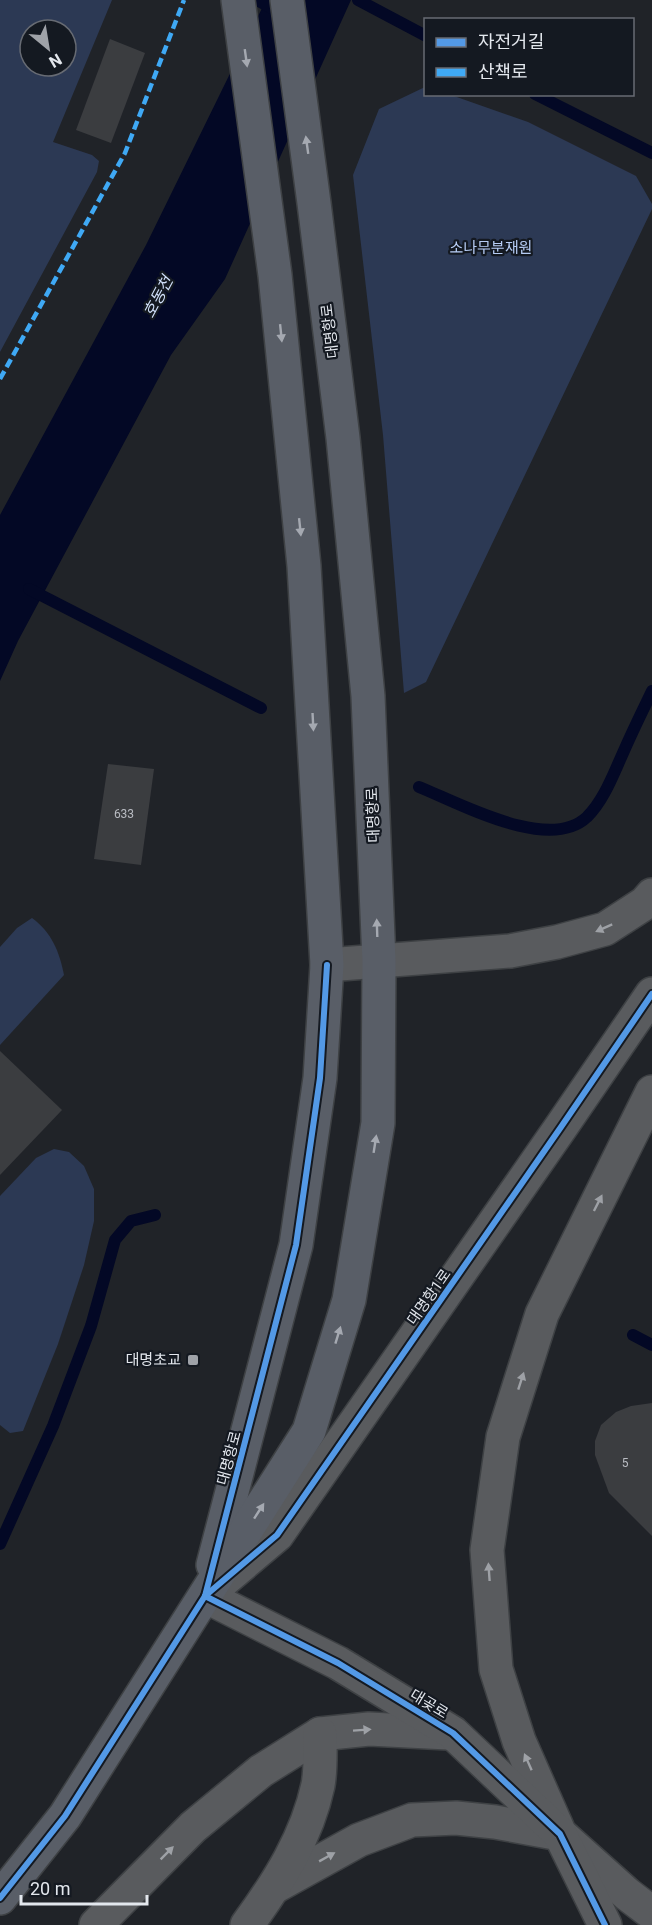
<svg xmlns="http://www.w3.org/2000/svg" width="652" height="1925" viewBox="0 0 652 1925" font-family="Roboto,'Noto Sans KR',sans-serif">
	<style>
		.green { fill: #2c3954; fill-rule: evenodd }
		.water { fill: #030825 }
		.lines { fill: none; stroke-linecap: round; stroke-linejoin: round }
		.stream { stroke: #030825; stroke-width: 12 }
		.building { fill: #3b3d40 }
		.minor-casing { stroke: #3e4144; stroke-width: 36 }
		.major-casing { stroke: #3e4144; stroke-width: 36 }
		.minor { stroke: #595b5e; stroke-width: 33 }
		.major { stroke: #595e67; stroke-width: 33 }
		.quiet { stroke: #3fa9f5; stroke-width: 4.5; stroke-dasharray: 9 4.5; stroke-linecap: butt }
		.cycleway-casing { stroke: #141921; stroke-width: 10 }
		.cycleway { stroke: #5399e6; stroke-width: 6 }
		.oneway { fill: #a5a9b1 }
		.oneway2 { fill: #9ea1a6 }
		.poi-dot { fill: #9fa2a8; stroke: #141921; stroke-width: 2 }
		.labels { text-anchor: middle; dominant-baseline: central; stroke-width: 4.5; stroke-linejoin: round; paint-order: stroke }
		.number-label { font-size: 12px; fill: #b9bcc2 }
		.park-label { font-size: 15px; fill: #b6ccf4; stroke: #141921 }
		.street-label { font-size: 15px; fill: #e3e7ed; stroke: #141921 }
		.poi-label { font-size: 15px; fill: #e3e7ed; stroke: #141921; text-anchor: end }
		.water-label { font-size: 16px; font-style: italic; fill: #d0dff9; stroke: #141921 }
	</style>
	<rect width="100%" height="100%" fill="#202328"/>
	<!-- green -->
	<g class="green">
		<path d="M0,0H112L53,142L92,155L99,161L97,172L0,352ZM30,30H66V66H30Z"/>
		<polygon points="425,87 426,94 451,95 528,122 636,176 652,204 652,209 426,682 404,693 383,435 353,175 379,109"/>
		<path d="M32,918C52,933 59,951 64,975L0,1045V947L17,928Z"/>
		<polygon points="54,1149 69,1152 84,1166 94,1189 94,1221 84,1265 58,1344 23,1431 10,1433 0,1425 0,1196 36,1158"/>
	</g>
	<!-- water -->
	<polygon class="water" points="266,0 351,0 225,279 171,355 18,641 0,681 0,515 146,245"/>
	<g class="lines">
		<!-- stream -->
		<g class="stream">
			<polyline points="257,0 277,11"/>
			<polyline points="358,0 426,36"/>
			<polyline points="535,94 652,153"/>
			<polyline points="29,589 261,708"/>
			<path d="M419,787C459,803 549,853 587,817C604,800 613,775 623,753C632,732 642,712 652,691"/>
			<polyline points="633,1335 652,1345"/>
			<polyline points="0,1544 53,1426 91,1326 115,1240 131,1221 155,1215"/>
		</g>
	</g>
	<!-- building -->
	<g class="building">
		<polygon points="110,39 145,53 111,143 76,130"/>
		<polygon points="108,764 154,769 141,865 94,859"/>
		<polygon points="0,1051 62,1110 0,1175"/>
		<polygon points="652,1403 652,1536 609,1493 595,1455 595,1441 601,1425 616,1412 631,1406"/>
	</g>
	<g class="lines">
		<defs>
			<g id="minor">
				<polyline points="327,965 510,951 557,942 605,929 645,903 652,895"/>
				<polyline points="652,1092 542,1314 503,1437 487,1550 496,1669 519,1741 560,1834 627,1894 652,1913"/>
				<polyline points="276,1886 359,1840 412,1820 456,1818 495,1822 560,1834"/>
				<polyline points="96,1925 193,1827 261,1771 320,1734 369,1729 448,1733"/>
				<path d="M247,1925C278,1883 307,1837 318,1785C321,1769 320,1750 320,1734"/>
				<polyline points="605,1925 560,1834 453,1733 338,1663 205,1596 277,1535 561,1127 652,994"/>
			</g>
			<g id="major">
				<polyline points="213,1565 296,1245 320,1078 327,965 304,566 275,275 238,0"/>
				<polyline points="0,1898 65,1816 309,1431 349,1300 378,1123 379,961 368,696 343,438 314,203 287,0"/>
			</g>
		</defs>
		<!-- minor casing -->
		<use href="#minor" class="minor-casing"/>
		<!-- major casing -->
		<use href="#major" class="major-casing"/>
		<!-- minor -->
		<use href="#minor" class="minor"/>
		<!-- major -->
		<use href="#major" class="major"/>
		<!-- quiet -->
		<polyline class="quiet" points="0,379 125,153 184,0"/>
		<defs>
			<g id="cycleway">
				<polyline points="205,1596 277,1535 561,1127 652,994"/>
				<polyline points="205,1596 338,1663 453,1733 560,1834 605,1925"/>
				<polyline points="0,1898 65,1816 205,1596 296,1245 320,1078 327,965"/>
			</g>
		</defs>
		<!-- cycleway casing -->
		<use href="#cycleway" class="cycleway-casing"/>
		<!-- cycleway -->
		<use href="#cycleway" class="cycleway"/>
	</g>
	<!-- one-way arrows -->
	<defs><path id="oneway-solid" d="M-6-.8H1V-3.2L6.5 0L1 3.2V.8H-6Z" transform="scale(1.5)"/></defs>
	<g class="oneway">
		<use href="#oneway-solid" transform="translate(246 58) rotate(82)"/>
		<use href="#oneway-solid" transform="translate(307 145) rotate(-98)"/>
		<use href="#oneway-solid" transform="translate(281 333) rotate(84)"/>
		<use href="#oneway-solid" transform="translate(300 527) rotate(84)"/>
		<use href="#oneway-solid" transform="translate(313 722) rotate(87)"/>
		<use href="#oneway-solid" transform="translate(377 928) rotate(-92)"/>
		<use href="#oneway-solid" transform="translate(375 1144) rotate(-81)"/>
		<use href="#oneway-solid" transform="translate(338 1335) rotate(-73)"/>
		<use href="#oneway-solid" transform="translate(259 1511) rotate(-57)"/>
	</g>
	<g class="oneway2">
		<use href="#oneway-solid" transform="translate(604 928) rotate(156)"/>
		<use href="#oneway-solid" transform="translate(598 1203) rotate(-63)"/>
		<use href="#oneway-solid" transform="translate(521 1381) rotate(-72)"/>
		<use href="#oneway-solid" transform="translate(489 1572) rotate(-94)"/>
		<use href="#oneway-solid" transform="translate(362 1730) rotate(-4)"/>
		<use href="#oneway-solid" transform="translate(528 1762) rotate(-114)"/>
		<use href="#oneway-solid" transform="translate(167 1853) rotate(-45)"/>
		<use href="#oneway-solid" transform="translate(327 1857) rotate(-29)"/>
	</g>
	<!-- markers -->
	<rect class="poi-dot" x="187" y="1354" width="12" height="12" rx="3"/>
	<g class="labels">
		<!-- number labels -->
		<g class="number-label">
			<text x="124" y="814">633</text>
			<text x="625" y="1463">5</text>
		</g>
		<!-- park labels -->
		<g class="park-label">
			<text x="491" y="248">소나무분재원</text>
		</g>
		<!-- street labels -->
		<g class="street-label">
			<text transform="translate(330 331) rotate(-97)">대명항로</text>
			<text transform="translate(373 815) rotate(-92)">대명항로</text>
			<text transform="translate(429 1297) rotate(-55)">대명항1로</text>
			<text transform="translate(229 1458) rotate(-75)">대명항로</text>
			<text transform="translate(429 1704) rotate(31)">대곶로</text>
		</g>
		<!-- poi labels -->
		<g class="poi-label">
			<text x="181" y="1360">대명초교</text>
		</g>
		<!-- water labels -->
		<g class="water-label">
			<text transform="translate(158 297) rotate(-62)">호동천</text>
		</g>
	</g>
	<!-- legend -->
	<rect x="424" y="18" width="210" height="78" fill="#141921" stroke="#676b73" stroke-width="1.5"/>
	<rect x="436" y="38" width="30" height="9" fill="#5399e6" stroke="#676b73" stroke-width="1.5"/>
	<text x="478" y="48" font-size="18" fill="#e3e7ed">자전거길</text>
	<rect x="436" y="68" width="30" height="9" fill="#3fa9f5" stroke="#676b73" stroke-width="1.5"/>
	<text x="478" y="78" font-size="18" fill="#e3e7ed">산책로</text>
	<!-- north arrow -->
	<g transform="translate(48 48) rotate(150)"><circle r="28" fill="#141921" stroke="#676b73" stroke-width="1.5"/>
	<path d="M0-4.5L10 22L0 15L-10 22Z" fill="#9fa2a8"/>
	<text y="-9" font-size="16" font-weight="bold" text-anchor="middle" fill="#e3e7ed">N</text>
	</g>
	<!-- scale -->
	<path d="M21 1895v9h126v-9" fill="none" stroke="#e3e7ed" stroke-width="3"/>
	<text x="30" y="1895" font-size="18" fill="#e3e7ed" stroke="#141921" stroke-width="4.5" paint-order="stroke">20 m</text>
</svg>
